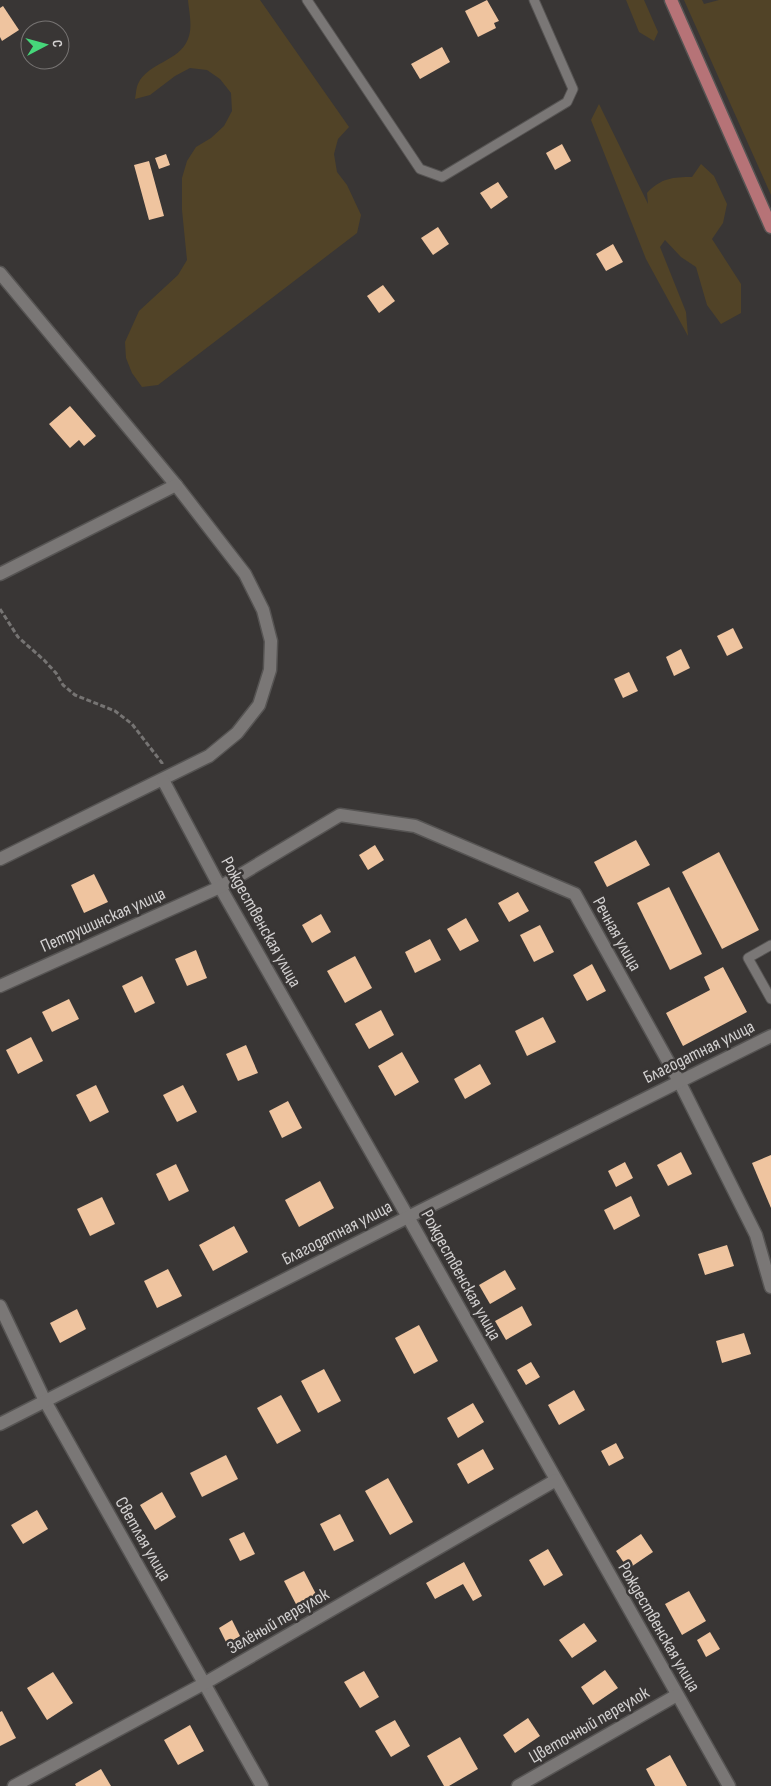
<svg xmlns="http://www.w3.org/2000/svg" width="771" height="1786" viewBox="0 0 771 1786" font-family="'Sofia Sans Condensed',sans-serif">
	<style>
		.green { fill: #514327 }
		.building { fill: #efc49f }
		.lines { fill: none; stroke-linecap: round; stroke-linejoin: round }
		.service-casing { stroke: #565453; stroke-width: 11 }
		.minor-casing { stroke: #565453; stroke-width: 15 }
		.primary-casing { stroke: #565453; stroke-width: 15 }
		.path { stroke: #767473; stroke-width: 3; stroke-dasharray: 5 2.5; stroke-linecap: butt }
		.service { stroke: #7a7776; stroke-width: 9 }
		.minor { stroke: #7a7776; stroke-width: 12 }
		.primary { stroke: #b67377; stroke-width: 12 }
		.labels { text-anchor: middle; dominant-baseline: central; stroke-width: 5; stroke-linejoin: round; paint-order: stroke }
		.street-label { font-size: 18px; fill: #d3d1d1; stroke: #393635 }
	</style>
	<rect width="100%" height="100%" fill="#393635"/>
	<!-- green -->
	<g class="green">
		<path d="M188,0H260L349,127L338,139L334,154L337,172L347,185L361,215L357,233L158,385L142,387L132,373L126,358L125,342L139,311L178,275L187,260L182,210V178L187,161L196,147L211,138L224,126L232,111L231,93L220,79L207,70L190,68L175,76L150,95L135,99C136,95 136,88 138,84C148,62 179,62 188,39C193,27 189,12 188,0Z"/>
		<polygon points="626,0 644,0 658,32 654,41 639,32"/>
		<polygon points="684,0 702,0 704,4 719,0 771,0 771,195"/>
		<path d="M599,104L648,204L647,193C661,178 673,177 692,177L701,164L714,176L727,204L723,223L712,239L741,284V313L721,324L707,305L696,267L681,257L665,240L660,247L686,312L688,336L646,259L591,120Z"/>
	</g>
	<!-- building -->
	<g class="building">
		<polygon points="487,0 499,21 494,23 496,28 478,37 465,11"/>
		<polygon points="3,6 19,30 2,41 0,37 0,8"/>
		<polygon points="442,47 450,62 420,79 411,64"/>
		<polygon points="562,144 571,161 555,170 546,153"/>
		<polygon points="166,154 170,165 159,169 155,158"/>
		<polygon points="149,161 164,216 149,220 134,165"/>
		<polygon points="498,182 508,197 491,209 480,193"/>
		<polygon points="438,227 449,244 433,255 421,238"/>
		<polygon points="613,244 623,262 606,271 596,254"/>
		<polygon points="383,285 395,301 379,313 367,296"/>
		<polygon points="70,406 96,436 84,446 79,440 70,448 49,424"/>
		<polygon points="733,628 743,648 727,656 717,636"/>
		<polygon points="681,649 690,668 674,676 666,657"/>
		<polygon points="629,672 638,691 623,698 614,679"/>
		<polygon points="636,840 650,865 607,887 594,862"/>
		<polygon points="375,845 384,860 368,870 359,855"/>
		<polygon points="719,852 759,930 722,949 682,872"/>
		<polygon points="94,874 108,902 84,913 71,885"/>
		<polygon points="669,887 702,954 670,970 637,903"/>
		<polygon points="518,892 529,911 509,922 498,903"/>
		<polygon points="321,914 331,932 312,943 302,925"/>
		<polygon points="466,918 479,941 460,951 447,929"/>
		<polygon points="540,925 554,952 534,962 520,935"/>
		<polygon points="430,939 441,960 415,973 405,952"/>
		<polygon points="196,950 207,978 187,986 175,959"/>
		<polygon points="355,956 372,988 345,1003 327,971"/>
		<polygon points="592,964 606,991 587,1001 573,975"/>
		<polygon points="723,967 747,1012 683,1046 666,1013 710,990 704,977"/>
		<polygon points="142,976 155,1003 135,1013 122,986"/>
		<polygon points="69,999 79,1019 52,1032 42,1012"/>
		<polygon points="381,1010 394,1035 369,1049 355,1024"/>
		<polygon points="543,1017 556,1042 527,1056 515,1031"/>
		<polygon points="31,1037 43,1061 18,1074 6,1050"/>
		<polygon points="246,1045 258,1073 238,1081 226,1054"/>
		<polygon points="402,1052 419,1082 395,1096 378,1066"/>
		<polygon points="480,1064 491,1084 465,1099 454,1079"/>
		<polygon points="96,1085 109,1112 90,1122 76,1095"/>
		<polygon points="183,1085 197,1112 177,1122 163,1095"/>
		<polygon points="288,1101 302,1128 282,1138 269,1111"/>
		<polygon points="681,1152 692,1174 668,1186 657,1165"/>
		<polygon points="771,1155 771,1208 752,1163"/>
		<polygon points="625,1162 633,1178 616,1187 608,1171"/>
		<polygon points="176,1164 189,1191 169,1201 156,1174"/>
		<polygon points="320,1181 334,1208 299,1227 285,1200"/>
		<polygon points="631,1196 640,1216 614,1230 604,1210"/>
		<polygon points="102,1197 115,1224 90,1236 77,1209"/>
		<polygon points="234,1226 248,1252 213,1271 199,1245"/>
		<polygon points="727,1245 734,1266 705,1275 698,1254"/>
		<polygon points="168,1269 182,1296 157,1308 144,1281"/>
		<polygon points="505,1270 516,1289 490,1304 479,1285"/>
		<polygon points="522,1306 532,1325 506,1340 495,1321"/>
		<polygon points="77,1309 86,1329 60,1343 50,1323"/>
		<polygon points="419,1325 438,1361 414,1374 395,1338"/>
		<polygon points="744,1333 751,1354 722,1363 716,1341"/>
		<polygon points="531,1362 540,1377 526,1385 517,1370"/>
		<polygon points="324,1369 341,1401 318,1413 301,1381"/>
		<polygon points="574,1390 585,1410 559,1425 548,1405"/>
		<polygon points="281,1395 301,1431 277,1444 257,1408"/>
		<polygon points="473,1403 484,1422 458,1438 447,1418"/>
		<polygon points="616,1443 624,1458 609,1466 601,1451"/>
		<polygon points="483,1449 494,1469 468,1484 457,1464"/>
		<polygon points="226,1455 238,1479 202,1497 190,1473"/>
		<polygon points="388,1478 413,1522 390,1535 365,1491"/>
		<polygon points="162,1492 176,1517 155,1530 140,1505"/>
		<polygon points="37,1510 48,1529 23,1544 11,1525"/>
		<polygon points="340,1514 354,1541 334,1551 320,1524"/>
		<polygon points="244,1532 255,1554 240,1561 229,1539"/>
		<polygon points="641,1534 653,1552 628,1569 616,1551"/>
		<polygon points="548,1549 563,1575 544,1586 529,1560"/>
		<polygon points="464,1562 482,1596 473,1601 463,1584 435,1599 426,1583"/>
		<polygon points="304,1571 318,1598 298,1608 284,1581"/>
		<polygon points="689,1591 706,1621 682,1635 665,1604"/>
		<polygon points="232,1620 240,1636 227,1644 219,1628"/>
		<polygon points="584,1623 597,1641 572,1658 559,1640"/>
		<polygon points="710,1632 720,1649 706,1657 697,1640"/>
		<polygon points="605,1670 618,1688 593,1705 581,1687"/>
		<polygon points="364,1671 379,1697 360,1708 344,1682"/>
		<polygon points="53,1672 73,1703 47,1720 27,1688"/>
		<polygon points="2,1711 16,1738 0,1746 0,1712"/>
		<polygon points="528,1718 540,1736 515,1753 503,1735"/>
		<polygon points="395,1720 410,1746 391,1757 375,1731"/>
		<polygon points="190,1725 204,1751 178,1765 164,1740"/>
		<polygon points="460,1737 478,1769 449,1786 444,1786 427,1756"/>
		<polygon points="670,1755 687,1786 655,1786 646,1769"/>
		<polygon points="101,1769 111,1786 76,1786 75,1784"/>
	</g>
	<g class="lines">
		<defs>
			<g id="service">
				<polyline points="307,0 420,169 442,177 567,102 573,89 534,0"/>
				<polyline points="771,945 748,958 771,999"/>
			</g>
			<g id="minor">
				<polyline points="0,273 176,485 245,574 263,610 271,641 270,670 259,705 237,733 209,756 0,859"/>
				<polyline points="0,574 176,485"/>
				<polyline points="163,780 220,887 408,1217 729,1786"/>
				<polyline points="0,986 220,887 340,815 415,826 575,894 679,1081 756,1235 771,1287"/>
				<polyline points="0,1306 45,1401 262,1786"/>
				<polyline points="0,1424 408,1217 771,1036"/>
				<polyline points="14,1786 205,1683 556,1480"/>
				<polyline points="518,1786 677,1695"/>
			</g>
			<polyline id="primary" points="671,0 771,227"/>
		</defs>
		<!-- service casing -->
		<use href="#service" class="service-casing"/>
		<!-- minor casing -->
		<use href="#minor" class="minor-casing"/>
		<!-- primary casing -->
		<use href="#primary" class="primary-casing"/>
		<!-- path -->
		<polyline class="path" points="0,609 18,637 44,660 56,673 63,685 75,695 115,711 132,724 162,763 162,766"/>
		<!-- service -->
		<use href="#service" class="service"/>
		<!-- minor -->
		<use href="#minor" class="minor"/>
		<!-- primary -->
		<use href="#primary" class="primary"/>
	</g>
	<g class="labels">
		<!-- street labels -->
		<g class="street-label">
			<text transform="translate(103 920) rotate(-24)">Петрушинская улица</text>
			<text transform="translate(261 922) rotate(61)">Рождественская улица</text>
			<text transform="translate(617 934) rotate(61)">Речная улица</text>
			<text transform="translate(699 1052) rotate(-26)">Благодатная улица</text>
			<text transform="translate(337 1233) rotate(-27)">Благодатная улица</text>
			<text transform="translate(461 1275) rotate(61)">Рождественская улица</text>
			<text transform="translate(143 1539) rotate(60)">Светлая улица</text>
			<text transform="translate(278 1621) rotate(-30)">Зелёный переулок</text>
			<text transform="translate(659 1627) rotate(60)">Рождественская улица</text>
			<text transform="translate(589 1725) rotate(-30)">Цветочный переулок</text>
		</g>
	</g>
	<!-- north arrow -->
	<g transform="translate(45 45) rotate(84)"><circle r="24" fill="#393635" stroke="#777473"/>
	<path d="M0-4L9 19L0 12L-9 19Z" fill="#46d77a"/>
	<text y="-8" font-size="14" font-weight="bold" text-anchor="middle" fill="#d3d1d1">С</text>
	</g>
</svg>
